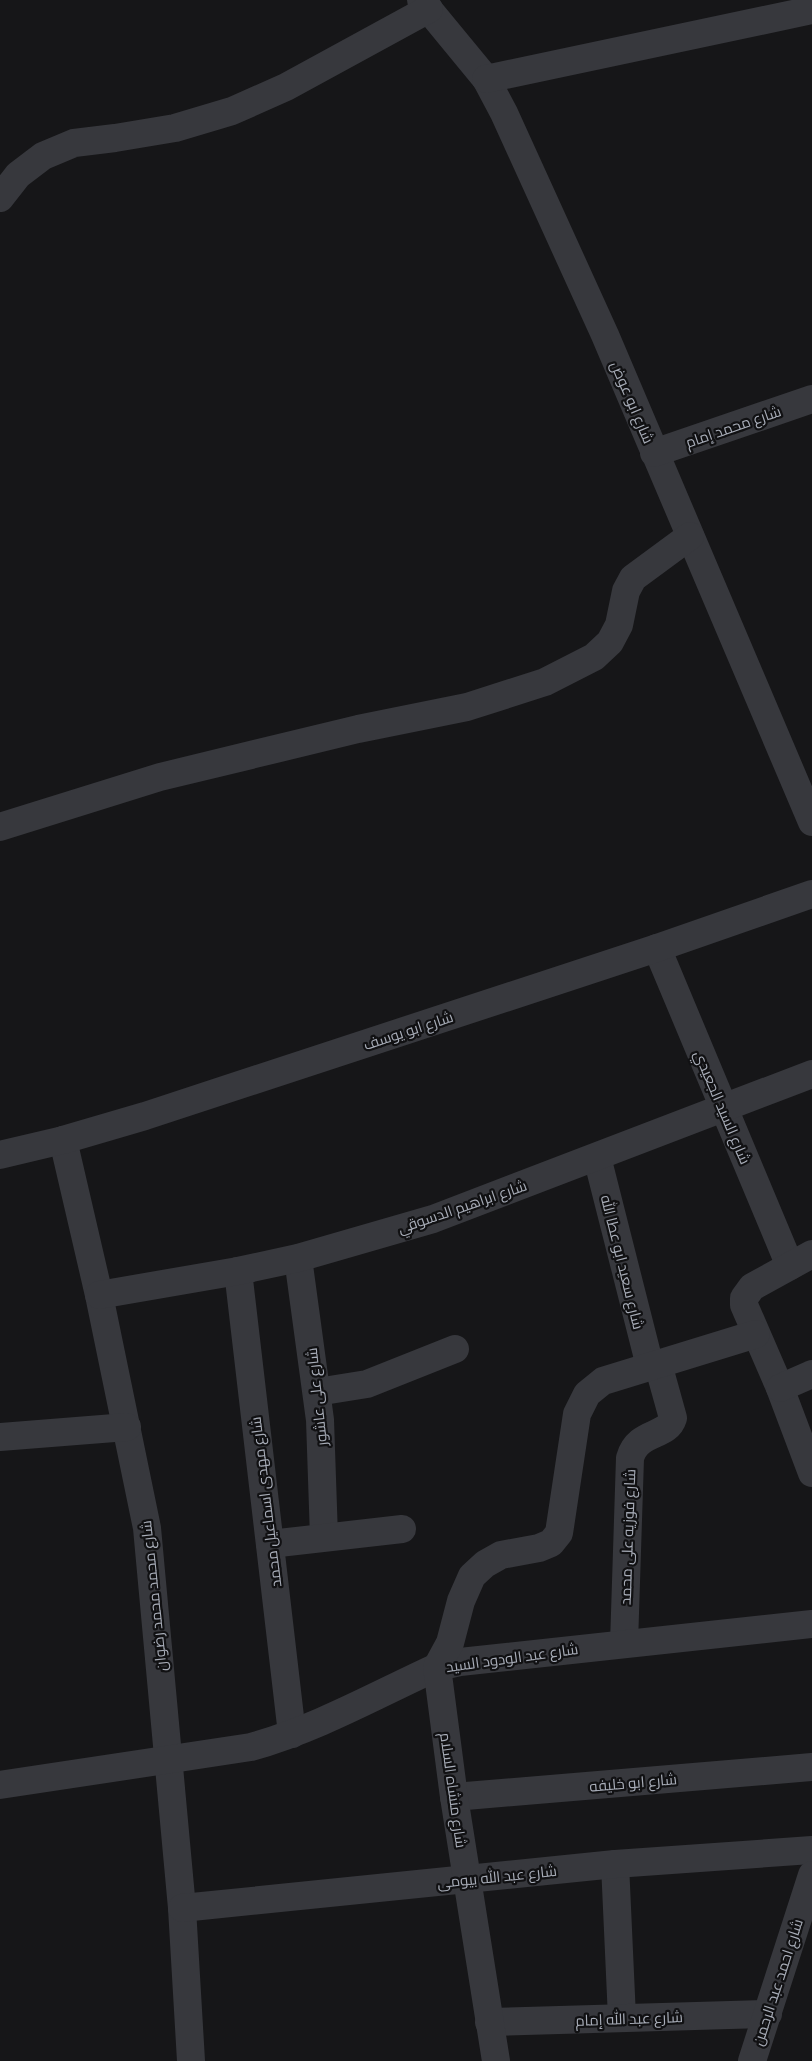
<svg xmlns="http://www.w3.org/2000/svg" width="812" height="2061" viewBox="0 0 812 2061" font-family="'Exo 2',Cairo,sans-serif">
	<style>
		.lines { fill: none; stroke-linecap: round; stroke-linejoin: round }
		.minor { stroke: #37383d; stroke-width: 28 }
		.labels { text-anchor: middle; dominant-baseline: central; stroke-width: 4.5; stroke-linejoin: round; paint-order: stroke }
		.street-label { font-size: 15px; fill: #a8adb8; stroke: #111113 }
	</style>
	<rect width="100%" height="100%" fill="#161618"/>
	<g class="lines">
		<!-- minor -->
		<g class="minor">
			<polyline points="421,0 486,79 504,113 605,335 812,822"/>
			<polyline points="486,79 812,10"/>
			<polyline points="0,198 18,175 43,156 74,143 115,138 175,128 232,111 286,87 429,9"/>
			<polyline points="654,453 812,399"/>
			<polyline points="0,827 160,777 358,729 467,707 545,682 594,657 610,642 619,625 626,591 633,578 690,536"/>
			<polyline points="657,948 790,1266"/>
			<polyline points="63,1140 99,1295 147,1528 182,1908 191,2061"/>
			<polyline points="0,1155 63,1140 145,1116 657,948 812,894"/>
			<polyline points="597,1157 650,1366"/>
			<polyline points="812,1254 752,1287 744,1298 744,1305 780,1388 812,1473"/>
			<polyline points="298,1258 320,1420 324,1537"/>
			<polyline points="238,1271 292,1734"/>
			<polyline points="99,1295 238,1271 298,1258 433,1219 812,1074"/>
			<polyline points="780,1388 812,1374"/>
			<polyline points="317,1392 367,1384 455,1349"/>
			<polyline points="0,1437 127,1427"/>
			<polyline points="270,1544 402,1529"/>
			<path d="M624,1644L630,1458C638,1430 667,1438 673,1418L658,1364"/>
			<path d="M0,1785L251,1747C316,1729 376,1695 437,1667L460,1662L812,1624"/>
			<polyline points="454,1797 812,1767"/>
			<polyline points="615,1864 622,2018"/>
			<polyline points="182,1908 615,1864 812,1850"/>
			<polyline points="489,2022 768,2014"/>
			<polyline points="496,2061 454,1797 437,1667 450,1643 461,1601 472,1576 485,1564 501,1555 539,1548 551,1543 559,1533 577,1414 587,1394 603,1381 756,1334"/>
			<polyline points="752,2061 812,1875"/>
		</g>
	</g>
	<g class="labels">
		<!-- street labels -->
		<g class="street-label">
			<text transform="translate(633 402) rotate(67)">شارع ابو عوض</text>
			<text transform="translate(733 426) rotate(-19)">شارع محمد إمام</text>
			<text transform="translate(408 1030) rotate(-18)">شارع ابو يوسف</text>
			<text transform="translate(723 1107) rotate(67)">شارع السيد الجعيدي</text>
			<text transform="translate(462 1206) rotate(-19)">شارع ابراهيم الدسوقي</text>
			<text transform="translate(623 1262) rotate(76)">شارع سعيد ابو عطا الله</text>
			<text transform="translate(316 1397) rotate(-96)">شارع على عاشور</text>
			<text transform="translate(265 1502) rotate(-97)">شارع مهدى اسماعيل محمد</text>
			<text transform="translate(627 1537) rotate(-88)">شارع فوزيه على محمد</text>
			<text transform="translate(153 1596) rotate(-96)">شارع محمد محمد رضوان</text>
			<text transform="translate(512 1657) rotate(-8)">شارع عبد الودود السيد</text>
			<text transform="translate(633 1782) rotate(-5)">شارع ابو خليفه</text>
			<text transform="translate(454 1790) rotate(82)">شارع منشاه السلام</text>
			<text transform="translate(497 1876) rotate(-6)">شارع عبد الله بيومى</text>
			<text transform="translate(777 1982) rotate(-72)">شارع احمد عبد الرحمن</text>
			<text transform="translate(629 2018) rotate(-2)">شارع عبد الله إمام</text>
		</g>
	</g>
</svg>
